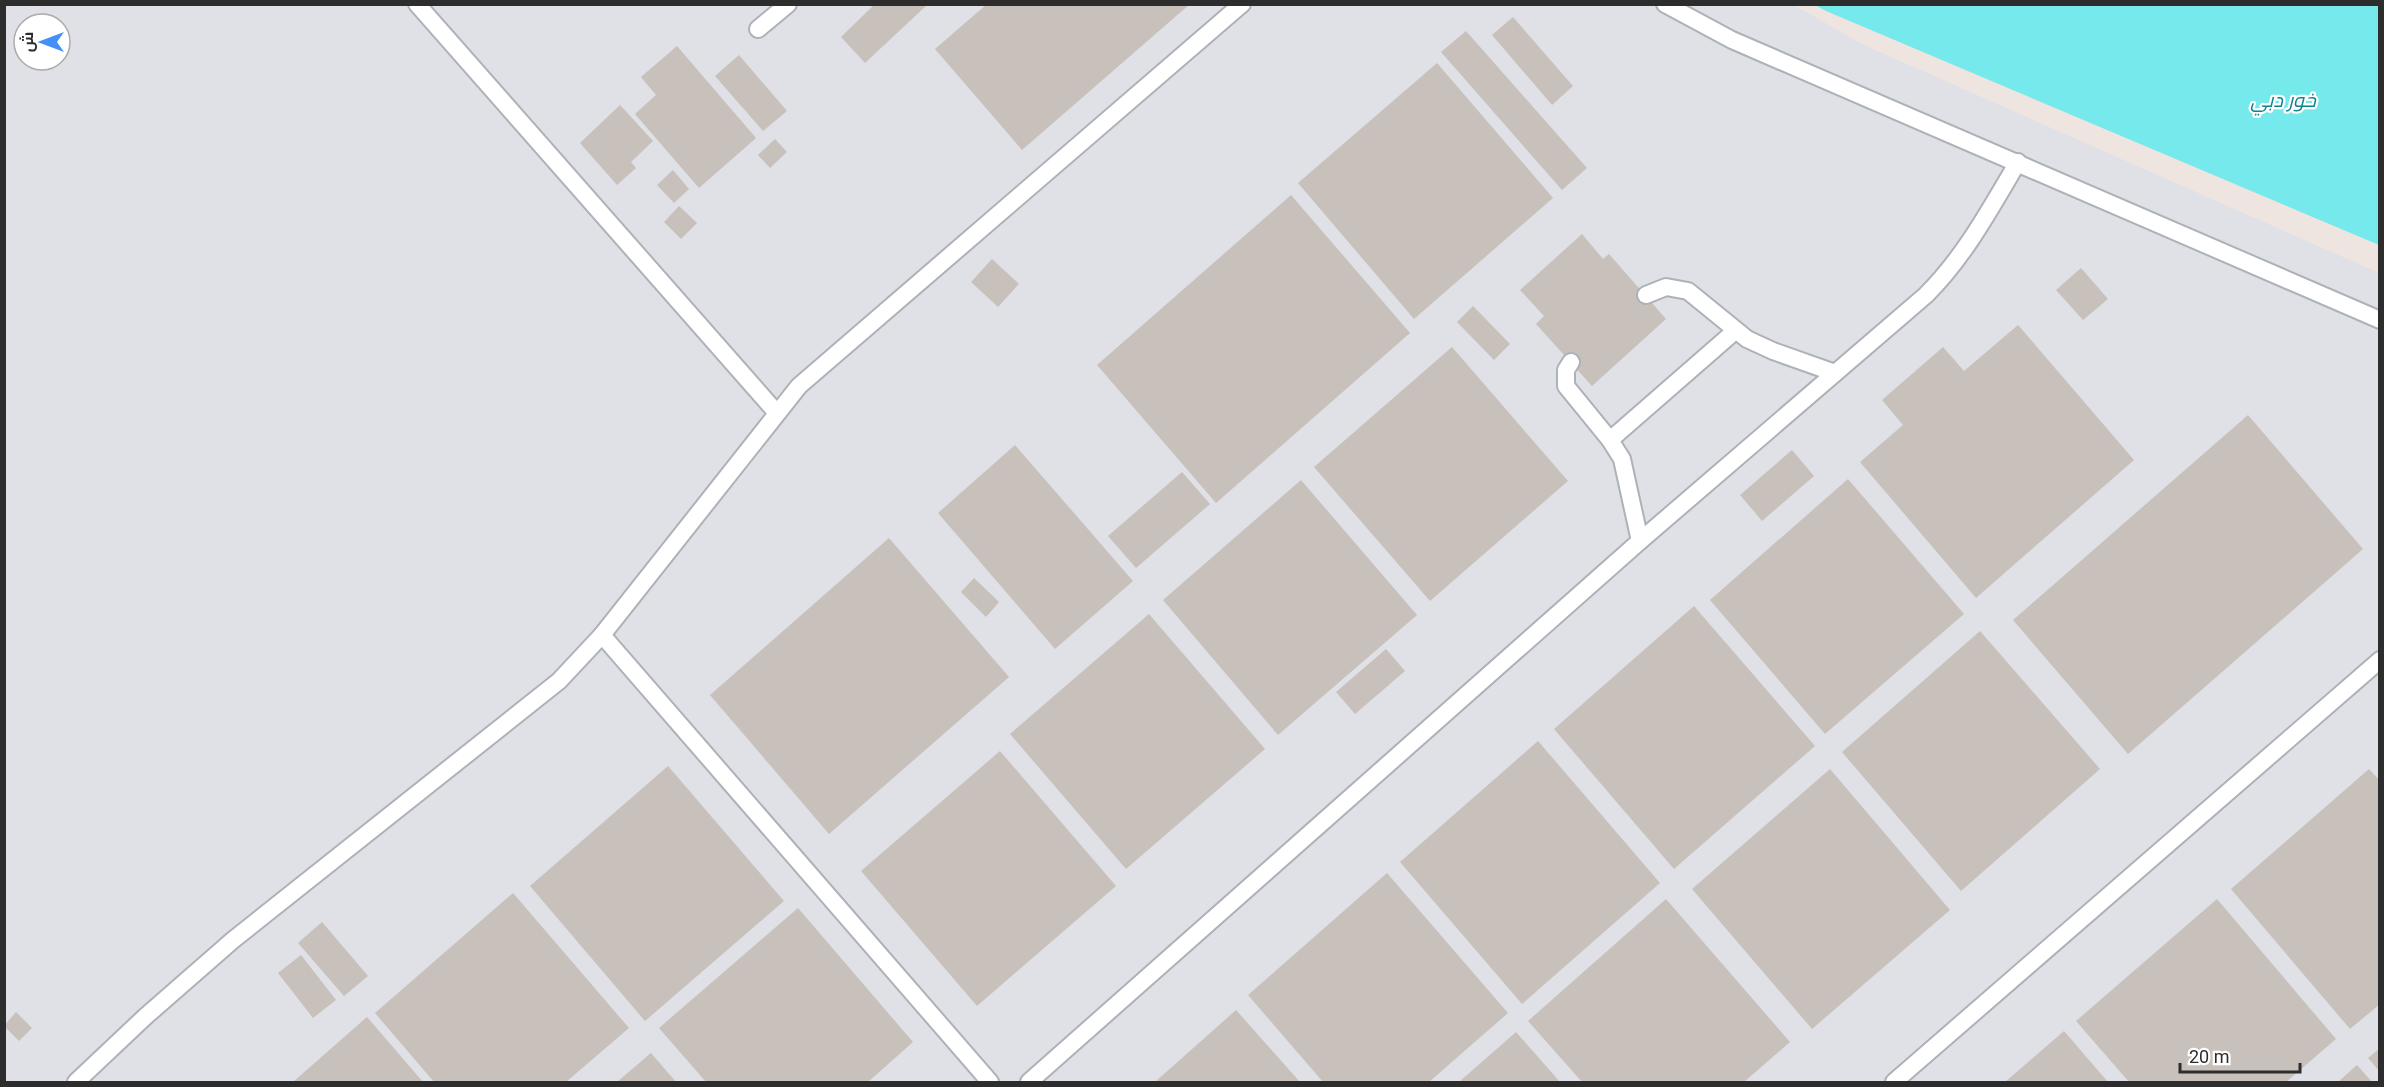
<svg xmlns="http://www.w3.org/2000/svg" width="2384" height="1087" viewBox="0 0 2384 1087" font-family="Roboto,Cairo,sans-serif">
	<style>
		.industrial { fill: #e0e0e7; fill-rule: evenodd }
		.water { fill: #76e9ec }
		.building { fill: #c7c0bb }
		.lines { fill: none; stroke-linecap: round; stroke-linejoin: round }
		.service-casing { stroke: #adb2b9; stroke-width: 20 }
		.service { stroke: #fff; stroke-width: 16 }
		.labels { text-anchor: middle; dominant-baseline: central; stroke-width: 4.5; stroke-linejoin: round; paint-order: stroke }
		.water-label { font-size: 20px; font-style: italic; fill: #11828e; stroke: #fff }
	</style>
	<rect width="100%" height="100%" fill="#eee4e0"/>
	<!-- industrial -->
	<path class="industrial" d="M5,5H1794L1864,45L2379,273V1082H5ZM24,24H60V60H24Z"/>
	<!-- water -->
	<polygon class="water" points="1815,5 2379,5 2379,245 1826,11"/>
	<!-- building -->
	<g class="building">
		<polygon points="875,4 928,4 865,63 841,37"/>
		<polygon points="987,4 1190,4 1022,150 935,49"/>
		<polygon points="1513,17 1573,86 1552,105 1492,35"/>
		<polygon points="1466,31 1587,168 1562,190 1441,52"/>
		<polygon points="677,46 756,138 699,188 635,114 656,95 641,77"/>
		<polygon points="739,55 787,111 763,131 715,76"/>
		<polygon points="1437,63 1553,198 1414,319 1298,183"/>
		<polygon points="620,105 653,141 631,162 636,168 617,185 580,143"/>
		<polygon points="775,139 787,152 770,168 758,155"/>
		<polygon points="673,170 689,189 674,203 657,185"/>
		<polygon points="1291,195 1410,333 1216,503 1097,365"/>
		<polygon points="679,206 697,223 681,239 664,222"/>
		<polygon points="1582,234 1603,259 1609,254 1666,319 1592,386 1536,324 1544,316 1520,290"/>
		<polygon points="992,259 1019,284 998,307 971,282"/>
		<polygon points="2081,268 2108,299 2083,320 2056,290"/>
		<polygon points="1473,306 1510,344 1494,360 1457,322"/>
		<polygon points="2018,325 2134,460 1976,598 1860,462 1903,425 1882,400 1943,347 1964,371"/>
		<polygon points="1452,347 1568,481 1430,601 1314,467"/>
		<polygon points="2248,415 2363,549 2128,754 2013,620"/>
		<polygon points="1015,445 1133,581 1055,649 938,513"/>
		<polygon points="1792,450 1814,476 1762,521 1740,495"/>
		<polygon points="1182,472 1210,504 1136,568 1108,536"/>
		<polygon points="1848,479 1964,614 1825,734 1710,600"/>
		<polygon points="1301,480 1417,615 1278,735 1163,600"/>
		<polygon points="889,538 1009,677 829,834 710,695"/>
		<polygon points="974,578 999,602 986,617 961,592"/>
		<polygon points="1694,606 1815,746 1674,869 1554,729"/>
		<polygon points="1149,614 1265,749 1126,869 1010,734"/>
		<polygon points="1980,631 2100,769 1961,891 1842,752"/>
		<polygon points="1386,649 1405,671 1355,714 1336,692"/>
		<polygon points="1538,741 1660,883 1522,1004 1400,862"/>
		<polygon points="1000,751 1116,886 977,1006 861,871"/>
		<polygon points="668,766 784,901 645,1021 530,886"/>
		<polygon points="1830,769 1950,910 1812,1029 1692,889"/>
		<polygon points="2369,769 2380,781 2380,1004 2350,1029 2231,889"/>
		<polygon points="1387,873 1508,1013 1429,1082 1323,1082 1248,995"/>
		<polygon points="513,893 629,1028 566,1082 434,1082 375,1013"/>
		<polygon points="1666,899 1790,1042 1744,1082 1582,1082 1528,1021"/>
		<polygon points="2217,899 2336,1039 2286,1082 2129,1082 2076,1021"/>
		<polygon points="798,908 913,1042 868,1082 706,1082 659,1028"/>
		<polygon points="322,922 368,976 344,996 298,943"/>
		<polygon points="301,955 336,1000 313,1018 278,973"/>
		<polygon points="1236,1010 1300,1082 1155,1082"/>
		<polygon points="16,1012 32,1028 19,1041 4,1026"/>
		<polygon points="367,1017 423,1082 293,1082"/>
		<polygon points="2064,1031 2108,1082 2005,1082"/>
		<polygon points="1516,1032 1560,1082 1459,1082"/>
		<polygon points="2380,1048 2380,1072 2368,1058"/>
		<polygon points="651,1053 676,1082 617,1082"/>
		<polygon points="2357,1065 2372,1082 2338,1082"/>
	</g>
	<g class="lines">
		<defs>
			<g id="service">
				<polyline points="417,4 776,412"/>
				<polyline points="1665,4 1732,40 2380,320"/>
				<polyline points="758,29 788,4"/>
				<polyline points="1646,295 1666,287 1688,291 1747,339 1773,351 1835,373"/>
				<polyline points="1571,362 1566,370 1566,386 1610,440 1622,459 1640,541"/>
				<polyline points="1610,440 1735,331"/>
				<polyline points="602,635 990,1082"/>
				<polyline points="76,1082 146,1016 233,940 559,681 602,635 799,386 1242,4"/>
				<path d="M1029,1082L1640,541L1926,295C1965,256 1990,209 2018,162"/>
				<polyline points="1894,1082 2380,660"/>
			</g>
		</defs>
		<!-- service casing -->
		<use href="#service" class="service-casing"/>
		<!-- service -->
		<use href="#service" class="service"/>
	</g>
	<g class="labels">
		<!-- water labels -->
		<g class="water-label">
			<text x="2283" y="100">خور دبي</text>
		</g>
	</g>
	<!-- border -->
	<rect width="2384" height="1087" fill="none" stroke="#2d2d2d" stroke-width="12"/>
	<!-- north arrow -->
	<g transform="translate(42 42) rotate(270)"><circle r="28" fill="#ffffff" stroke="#ababab" stroke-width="1.5"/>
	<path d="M0-4.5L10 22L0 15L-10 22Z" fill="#4590f6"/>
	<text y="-9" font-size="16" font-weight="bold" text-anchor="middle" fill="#2d2d2d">ش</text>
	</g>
	<!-- scale -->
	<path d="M2180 1063v9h120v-9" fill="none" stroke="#2d2d2d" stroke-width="3"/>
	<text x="2189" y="1063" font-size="18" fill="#2d2d2d" stroke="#ffffff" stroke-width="4.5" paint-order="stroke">20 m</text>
</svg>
